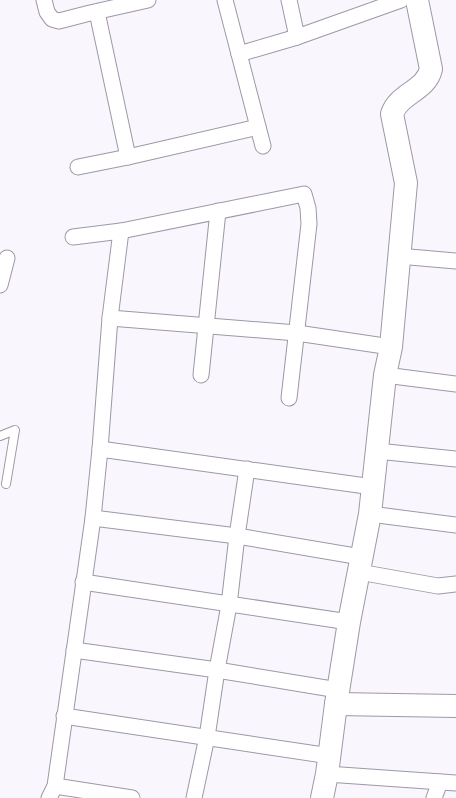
<svg xmlns="http://www.w3.org/2000/svg" width="456" height="798" viewBox="0 0 456 798" font-family="Roboto,sans-serif">
	<style>
		.lines { fill: none; stroke-linecap: round; stroke-linejoin: round }
		.lane-casing { stroke: #9f97a6; stroke-width: 10 }
		.street-casing { stroke: #9f97a6; stroke-width: 17 }
		.secondary-casing { stroke: #9f97a6; stroke-width: 24 }
		.lane { stroke: #fff; stroke-width: 8 }
		.street { stroke: #fff; stroke-width: 15 }
		.secondary { stroke: #fff; stroke-width: 22 }
	</style>
	<rect width="100%" height="100%" fill="#faf6fd"/>
	<g class="lines">
		<defs>
			<polyline id="lane" points="0,436 15,430 6,484"/>
			<g id="street">
				<polyline points="44,0 47,12 52,19 59,21 90,13 148,0"/>
				<polyline points="225,0 263,146"/>
				<polyline points="289,0 297,37 401,0"/>
				<polyline points="97,12 128,157"/>
				<polyline points="239,54 297,37"/>
				<polyline points="78,167 128,157 258,127"/>
				<polyline points="73,237 121,231 304,194 308,208 309,224 289,398"/>
				<polyline points="398,256 456,261"/>
				<polyline points="0,285 7,258"/>
				<polyline points="110,318 297,333 391,347"/>
				<polyline points="201,375 218,211"/>
				<polyline points="385,375 456,384"/>
				<polyline points="100,449 373,487"/>
				<polyline points="377,451 456,459"/>
				<polyline points="370,514 456,525"/>
				<polyline points="93,518 237,536 361,557"/>
				<polyline points="359,572 438,586 456,584"/>
				<polyline points="83,582 349,622"/>
				<polyline points="74,650 217,670 338,690"/>
				<polyline points="64,716 330,756"/>
				<polyline points="327,774 456,783"/>
				<polyline points="55,786 132,798"/>
				<polyline points="49,798 55,786 93,518 100,449 110,318 121,231"/>
				<polyline points="194,798 207,737 217,670 229,605 237,536 247,469"/>
				<polyline points="434,798 440,782"/>
			</g>
			<g id="secondary">
				<polyline points="336,704 456,706"/>
				<path d="M322,798L327,774L336,704L349,622L370,514L385,375L391,347L406,183L392,114C399,93 426,91 431,69L417,0"/>
			</g>
		</defs>
		<!-- lane casing -->
		<use href="#lane" class="lane-casing"/>
		<!-- street casing -->
		<use href="#street" class="street-casing"/>
		<!-- secondary casing -->
		<use href="#secondary" class="secondary-casing"/>
		<!-- lane -->
		<use href="#lane" class="lane"/>
		<!-- street -->
		<use href="#street" class="street"/>
		<!-- secondary -->
		<use href="#secondary" class="secondary"/>
	</g>
</svg>
